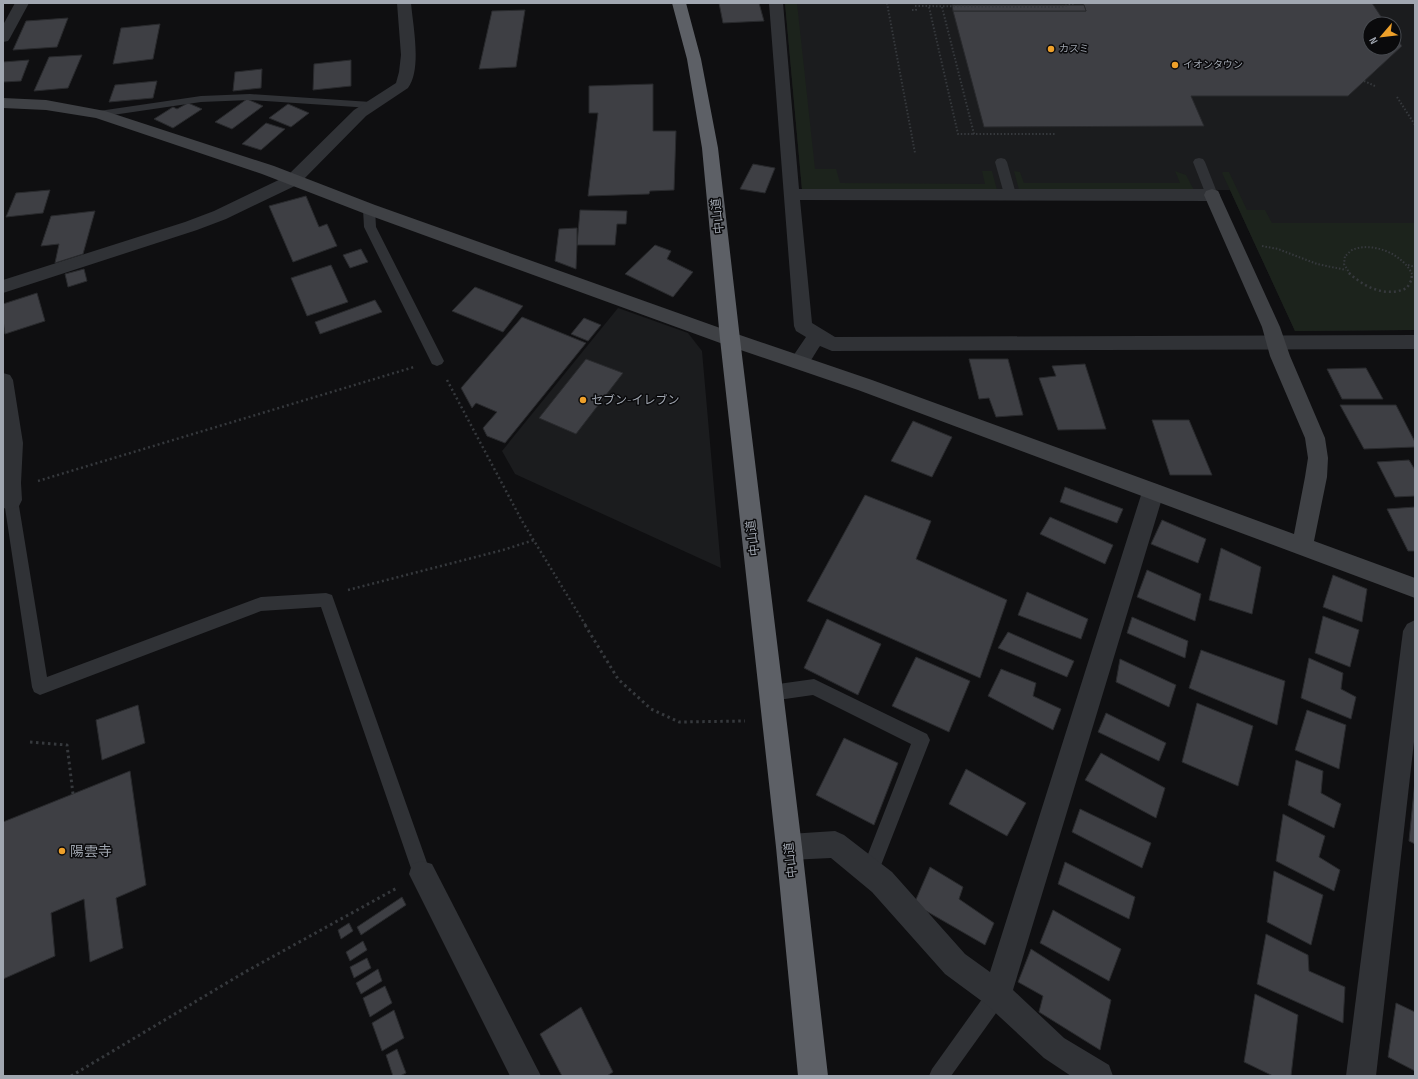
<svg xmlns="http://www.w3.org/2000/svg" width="1418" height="1079" viewBox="0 0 1418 1079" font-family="'Sofia Sans Condensed','Noto Sans JP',sans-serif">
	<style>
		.built { fill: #1b1c1e; fill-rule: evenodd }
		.green { fill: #1c231c }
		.building { fill: #3e3f44; stroke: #292a2d }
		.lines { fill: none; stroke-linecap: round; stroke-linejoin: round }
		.path-far2 { stroke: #36393d; stroke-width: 2; stroke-dasharray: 1.5 2; stroke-linecap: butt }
		.path-far1 { stroke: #36393d; stroke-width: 2.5; stroke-dasharray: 2 3; stroke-linecap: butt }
		.path { stroke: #36393d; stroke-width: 3; stroke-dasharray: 2.5 3.5; stroke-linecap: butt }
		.lane { fill: #303236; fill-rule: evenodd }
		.street { fill: #303236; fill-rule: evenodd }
		.secondary { fill: #3f4145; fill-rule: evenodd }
		.highway { fill: #5d6066; fill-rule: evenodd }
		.poi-dot { fill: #eea02a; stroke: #0a0a0c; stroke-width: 1.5 }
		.labels { text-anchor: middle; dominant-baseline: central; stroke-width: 3; stroke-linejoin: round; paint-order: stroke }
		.far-poi-label { font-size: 10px; fill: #a1a7b1; stroke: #0a0a0c; text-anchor: start }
		.street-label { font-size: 12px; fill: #a1a7b1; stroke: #0a0a0c }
		.poi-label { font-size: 12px; fill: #a1a7b1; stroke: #0a0a0c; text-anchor: start }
		.near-poi-label { font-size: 14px; fill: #a1a7b1; stroke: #0a0a0c; text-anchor: start }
	</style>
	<rect width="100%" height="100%" fill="#0f0f11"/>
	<!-- built -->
	<g class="built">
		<path d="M785,3H1415V330L1295,331L1230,190H802ZM1370,24H1394V48H1370Z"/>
		<polygon points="618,308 688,333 702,351 721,568 515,474 502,451"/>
	</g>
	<!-- green -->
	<g class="green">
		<polygon points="785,3 797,3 815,169 836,169 840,183 985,184 982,171 992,171 997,190 802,190"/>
		<polygon points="1014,171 1020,172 1024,183 1180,183 1175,171 1186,175 1194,190 1019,190"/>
		<polygon points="1223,172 1229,172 1247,210 1265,210 1272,223 1415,223 1415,330 1295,331 1230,190 1222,173"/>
	</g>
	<!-- building -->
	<g class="building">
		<polygon points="719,3 759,3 764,21 723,23"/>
		<polygon points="1083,3 1372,3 1386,24 1370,24 1370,48 1394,48 1394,35 1402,46 1348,96 1191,96 1204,126 984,127 953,11 1086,11"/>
		<polygon points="952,5 1084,5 1086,11 953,11"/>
		<polygon points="525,10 516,67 479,69 492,11"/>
		<polygon points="68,18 57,47 13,50 26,21"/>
		<polygon points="160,24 153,59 113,64 121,28"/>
		<polygon points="82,55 68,88 34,91 49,57"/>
		<polygon points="29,60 21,81 3,82 3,62"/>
		<polygon points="351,60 351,86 313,90 314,64"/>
		<polygon points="262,69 261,88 233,91 235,72"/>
		<polygon points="157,81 153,98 109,102 115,85"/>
		<polygon points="653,84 653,131 676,131 674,190 650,191 649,194 588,196 598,113 589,113 589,86"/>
		<polygon points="247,99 263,106 232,129 215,122"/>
		<polygon points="188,103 202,109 173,128 154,119 173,107 177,109"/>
		<polygon points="288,104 309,113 291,127 269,118"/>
		<polygon points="266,123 285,129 261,150 242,144"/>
		<polygon points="753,164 775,168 765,193 740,189"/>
		<polygon points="50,190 43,213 6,217 16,193"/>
		<polygon points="306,196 319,227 327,224 337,246 293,262 269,206"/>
		<polygon points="580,210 627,211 626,224 617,224 615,245 577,245"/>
		<polygon points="95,211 83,254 55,263 59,244 41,246 51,216"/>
		<polygon points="577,228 577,245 576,269 555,261 559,229"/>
		<polygon points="655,245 671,251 667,259 693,272 673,297 625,274"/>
		<polygon points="361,249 368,262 350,268 343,255"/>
		<polygon points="331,265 348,302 307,316 291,278"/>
		<polygon points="84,269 87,281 68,287 65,274"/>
		<polygon points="475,287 523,306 503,332 452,311"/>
		<polygon points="37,293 45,321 5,334 3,320 3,304"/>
		<polygon points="375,300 382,312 320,334 315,322"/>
		<polygon points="522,317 586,343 505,443 487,436 483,428 497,412 476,403 472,408 461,388"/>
		<polygon points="584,318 601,325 588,341 571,334"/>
		<polygon points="586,359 623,373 576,434 539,418"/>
		<polygon points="969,359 1008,359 1023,415 996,417 989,398 979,399"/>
		<polygon points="1085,364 1106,429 1058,430 1039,378 1056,376 1052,366"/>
		<polygon points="1366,368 1383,399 1342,399 1327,369"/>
		<polygon points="1340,405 1396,405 1415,442 1415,447 1364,449"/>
		<polygon points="1152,420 1189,420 1212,475 1170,475"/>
		<polygon points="913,421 952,437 932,477 891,461"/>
		<polygon points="1409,460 1415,470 1415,496 1395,497 1377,462"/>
		<polygon points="1065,487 1123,509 1117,523 1060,502"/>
		<polygon points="865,495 931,521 916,559 1007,600 980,678 807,601"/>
		<polygon points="1415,507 1415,551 1408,551 1387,509"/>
		<polygon points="1050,517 1113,545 1105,564 1040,534"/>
		<polygon points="1162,520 1206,539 1198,563 1151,544"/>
		<polygon points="1221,548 1261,567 1252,614 1209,600"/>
		<polygon points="1147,570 1201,594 1195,621 1137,597"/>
		<polygon points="1333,575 1367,589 1362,622 1323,607"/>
		<polygon points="1027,592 1088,619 1081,639 1018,615"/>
		<polygon points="1323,616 1359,630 1350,667 1315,653"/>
		<polygon points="1132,617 1188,641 1185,658 1127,633"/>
		<polygon points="827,619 881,644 858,695 804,668"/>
		<polygon points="1008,632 1074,661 1067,677 998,648"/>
		<polygon points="1201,650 1285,681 1277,725 1189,688"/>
		<polygon points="916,657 970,681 949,732 892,706"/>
		<polygon points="1309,658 1343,673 1341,689 1356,697 1351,719 1301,698"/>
		<polygon points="1120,659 1176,685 1169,707 1116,682"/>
		<polygon points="1001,669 1036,683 1033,696 1061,709 1053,730 988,696"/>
		<polygon points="1197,703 1253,726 1238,786 1182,762"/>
		<polygon points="138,705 145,743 102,760 96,720"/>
		<polygon points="1307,710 1346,725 1339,769 1295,750"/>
		<polygon points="1106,713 1166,743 1159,761 1098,732"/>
		<polygon points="844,738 898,763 874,825 816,795"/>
		<polygon points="1101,753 1165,788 1156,818 1085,780"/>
		<polygon points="1296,760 1323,771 1321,793 1341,804 1334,828 1288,805"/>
		<polygon points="966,769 1026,803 1007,836 949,804"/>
		<polygon points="130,771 146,885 116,898 123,948 90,962 84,899 51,913 55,956 3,979 3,822"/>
		<polygon points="1415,781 1415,844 1409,841"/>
		<polygon points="1080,809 1151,843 1142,868 1072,832"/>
		<polygon points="1283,814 1325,836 1319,857 1340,870 1334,891 1276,861"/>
		<polygon points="1065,862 1135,897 1129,919 1058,884"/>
		<polygon points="930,867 963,887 959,899 994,923 985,945 914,904"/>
		<polygon points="1274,871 1323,895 1311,945 1267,922"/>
		<polygon points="402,897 406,905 361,935 357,927"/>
		<polygon points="1053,910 1121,949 1109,981 1040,943"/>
		<polygon points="349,923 353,931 341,939 338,930"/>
		<polygon points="1266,934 1308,955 1309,971 1345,987 1343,1023 1257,984"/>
		<polygon points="363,941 367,950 350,961 346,952"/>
		<polygon points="1031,949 1111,1000 1100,1050 1039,1012 1043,996 1018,982"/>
		<polygon points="367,958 371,968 354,978 350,967"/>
		<polygon points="378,969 382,981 361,994 356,983"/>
		<polygon points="385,986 392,1003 370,1017 363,998"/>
		<polygon points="1255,994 1298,1015 1291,1076 1273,1076 1244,1062"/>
		<polygon points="1396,1003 1415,1012 1415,1071 1388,1057"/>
		<polygon points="581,1007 613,1072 607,1076 562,1076 540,1034"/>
		<polygon points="394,1010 404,1038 382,1051 372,1023"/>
		<polygon points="397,1049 406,1073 400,1076 393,1076 386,1055"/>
	</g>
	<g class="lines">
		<!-- path-far2 -->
		<g class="path-far2">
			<polyline points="887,3 915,153"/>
			<polyline points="915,6 1061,7 1075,3"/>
			<polyline points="929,7 958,134 974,134"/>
			<polyline points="942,7 974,134 1055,134"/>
			<polyline points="912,10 916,10 916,7"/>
			<polyline points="1364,81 1375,86"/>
			<polyline points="1397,97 1415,125"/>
			<polyline points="1262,246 1278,249 1317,264 1346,270"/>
			<polyline points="1408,265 1415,267"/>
			<path d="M1350,274L1344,264L1345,256C1347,255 1349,252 1352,250C1372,241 1403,254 1412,274"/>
		</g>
		<!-- path-far1 -->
		<g class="path-far1">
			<path d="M1349,273C1364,287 1386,298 1407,288L1412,279L1411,273"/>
			<polyline points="447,380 522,521 586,626"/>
			<polyline points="38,481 414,367"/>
			<polyline points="348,590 503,550 534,540"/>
		</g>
		<!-- path -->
		<g class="path">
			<polyline points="585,625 618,679 651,709 679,722 745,721"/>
			<polyline points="30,742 67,745 73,794"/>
			<polyline points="71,1076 245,972 397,888"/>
		</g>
		<!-- lane -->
		<g class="lane">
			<polygon points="250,94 371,102 376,105 371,108 250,100 201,102 99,117 94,114 99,111 201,96"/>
			<polygon points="1001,158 1005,159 1007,162 1016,194 1014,197 1006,197 1004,194 995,162 997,159"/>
			<polygon points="1199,158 1203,159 1205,162 1218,195 1216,198 1208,198 1206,195 1193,162 1195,159"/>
			<polygon points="369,205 373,206 375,209 376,227 444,361 442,364 437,366 432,364 364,227 363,209 365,206"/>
			<polygon points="11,494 16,496 18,500 47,677 261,597 326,593 332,595 431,874 428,880 422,883 416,880 413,874 321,607 261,611 40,695 34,692 32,687 5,508 3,509 3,497"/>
			<polygon points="814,679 927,734 930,740 876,878 870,881 864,878 861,872 911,744 813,695 771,701 765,698 763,693 765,688 771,685"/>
			<polygon points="997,985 1004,988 1007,995 1004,1002 951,1076 929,1076 932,1069 990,988"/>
		</g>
		<!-- street -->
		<g class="street">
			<polygon points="15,3 29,3 10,38 8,41 3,42 3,25"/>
			<path d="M397,3H411C413,26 422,69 408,88L366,116L299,184L226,219L197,230L3,293V280L185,222L214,211L287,176L354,110L396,83L399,72L401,55Z"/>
			<path d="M769,3H783L799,189H1212L1218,191L1220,195L1218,199L1212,201L800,200L812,323L835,337L1415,335V349L832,351L820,346C812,357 808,372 792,367L789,362L806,337L796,331L794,326Z"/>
			<polygon points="3,373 10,375 13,380 23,443 21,483 22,500 19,506 11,509 3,505"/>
			<polygon points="1153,483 1161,486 1164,492 1013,990 1064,1038 1109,1065 1113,1076 1071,1076 1044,1058 987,1005 945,974 872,892 831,858 789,860 780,856 776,847 780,838 789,834 835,831 844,835 892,872 965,954 990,972 1142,492 1145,486"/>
			<polygon points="1415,620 1415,733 1376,1076 1346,1076 1403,631 1407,624"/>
			<polygon points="422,861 432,864 541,1076 510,1076 409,874 412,864"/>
		</g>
		<!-- secondary -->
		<polygon class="secondary" points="3,98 46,100 105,111 274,166 375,205 737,334 872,380 1294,534 1305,477 1308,458 1305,438 1270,356 1262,327 1204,195 1206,191 1212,189 1218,191 1280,327 1290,356 1325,438 1328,458 1327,477 1314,541 1415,578 1415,598 858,390 723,344 363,213 262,174 96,118 46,110 3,108"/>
		<!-- highway -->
		<polygon class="highway" points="672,3 686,3 701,59 718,148 740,339 802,847 828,1076 798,1076 776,847 720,339 702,148 687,59"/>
	</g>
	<!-- markers -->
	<g class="poi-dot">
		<circle cx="1051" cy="49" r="4"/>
		<circle cx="1175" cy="65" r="4"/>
		<circle cx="583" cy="400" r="4"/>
		<circle cx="62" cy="851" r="4"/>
	</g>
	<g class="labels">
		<!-- far-poi labels -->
		<g class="far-poi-label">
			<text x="1059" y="49">カスミ</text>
			<text x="1183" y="65">イオンタウン</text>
		</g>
		<!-- street labels -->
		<g class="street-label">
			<text transform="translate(718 216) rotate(-96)">中山道</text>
			<text transform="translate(753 538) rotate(-97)">中山道</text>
			<text transform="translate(791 860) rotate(-96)">中山道</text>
		</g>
		<!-- poi labels -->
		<g class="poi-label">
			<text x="591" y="400">セブン-イレブン</text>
		</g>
		<!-- near-poi labels -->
		<g class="near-poi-label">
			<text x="70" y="851">陽雲寺</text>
		</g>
	</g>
	<!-- border -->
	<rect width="1418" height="1079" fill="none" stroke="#a1a7b1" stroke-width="8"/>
	<!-- north arrow -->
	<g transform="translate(1382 36) rotate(242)"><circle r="19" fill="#0a0a0c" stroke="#46494e"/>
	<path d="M0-3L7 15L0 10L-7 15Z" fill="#eea02a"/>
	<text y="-6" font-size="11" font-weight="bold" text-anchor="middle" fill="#a1a7b1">N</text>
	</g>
</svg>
